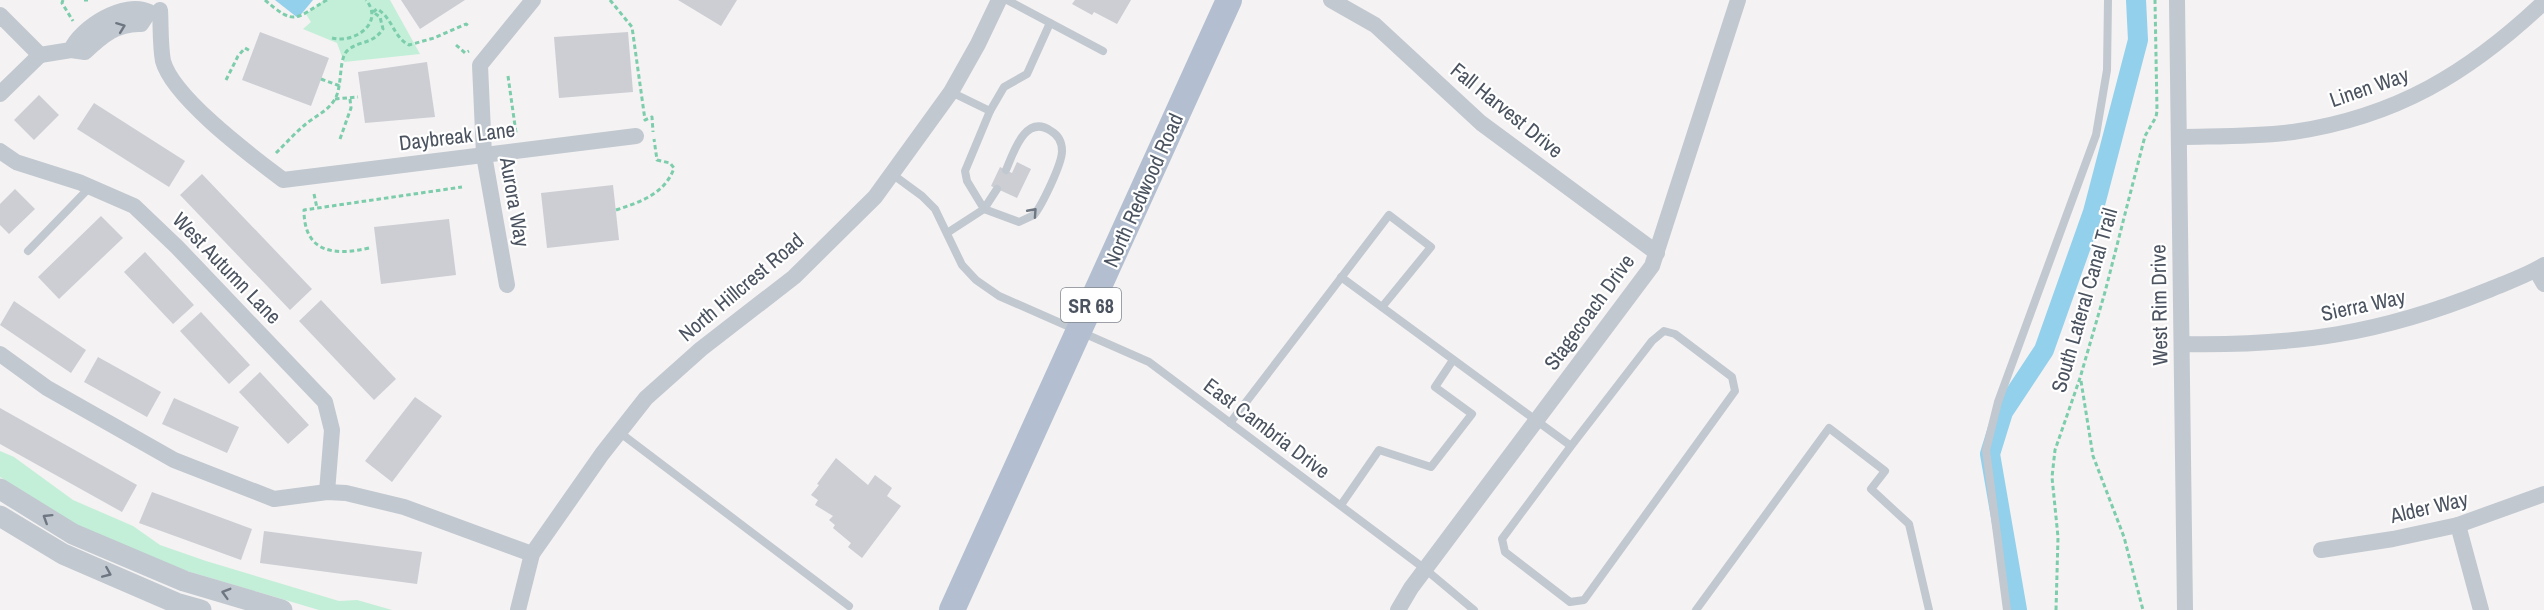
<svg xmlns="http://www.w3.org/2000/svg" width="2544" height="610" viewBox="0 0 2544 610" font-family="'Archivo Narrow',sans-serif">
	<style>
		.green { fill: #c3efd8 }
		.water { fill: #92d0eb }
		.lines { fill: none; stroke-linecap: round; stroke-linejoin: round }
		.canal { stroke: #92d0eb; stroke-width: 20 }
		.building { fill: #ccced4 }
		.path { stroke: #7ccdac; stroke-width: 3; stroke-dasharray: 4.5 3; stroke-linecap: butt }
		.service { stroke: #c1c8d0; stroke-width: 8 }
		.minor { stroke: #c1c8d0; stroke-width: 16 }
		.tertiary { stroke: #c1c8d0; stroke-width: 21 }
		.primary { stroke: #b3bfd0; stroke-width: 26 }
		.oneway { stroke: #6e7681 }
		.labels { text-anchor: middle; dominant-baseline: central; stroke-width: 4.5; stroke-linejoin: round; paint-order: stroke }
		.shield { fill: #fff; stroke: #80878f; stroke-width: 1.5 }
		.shield-label { font-size: 20px; font-weight: bold; fill: #4a535f }
		.street-label { font-size: 21px; fill: #4a535f; stroke: #fff }
	</style>
	<rect width="100%" height="100%" fill="#f4f2f2"/>
	<!-- green -->
	<g class="green">
		<polygon points="324,0 390,0 420,54 344,62 337,43 303,29 311,22 306,14"/>
		<polygon points="0,451 14,457 73,500 133,526 160,545 206,561 339,601 357,600 392,610 319,610 170,566 78,526 0,477"/>
	</g>
	<!-- water -->
	<polygon class="water" points="275,0 313,0 298,18"/>
	<g class="lines">
		<!-- canal -->
		<polyline class="canal" points="2017,610 1990,454 2003,412 2044,350 2093,212 2138,40 2136,0"/>
	</g>
	<!-- building -->
	<g class="building">
		<polygon points="401,0 465,0 420,29"/>
		<polygon points="678,0 737,0 721,26"/>
		<polygon points="1075,0 1131,0 1117,24 1094,12 1092,15 1072,4"/>
		<polygon points="260,32 329,58 311,106 242,80"/>
		<polygon points="628,32 633,92 559,98 554,37"/>
		<polygon points="427,62 435,117 365,123 358,72"/>
		<polygon points="39,95 59,115 34,140 14,120"/>
		<polygon points="94,103 185,161 169,187 77,129"/>
		<polygon points="1017,162 1031,169 1017,198 991,186 1000,167 1012,173"/>
		<polygon points="202,174 312,289 290,310 180,195"/>
		<polygon points="613,185 619,240 547,248 541,193"/>
		<polygon points="15,189 35,209 9,234 0,225 0,204"/>
		<polygon points="101,216 123,238 59,299 38,277"/>
		<polygon points="449,219 456,275 381,284 374,227"/>
		<polygon points="145,252 194,305 173,324 124,272"/>
		<polygon points="321,300 396,379 374,400 299,321"/>
		<polygon points="14,301 86,350 71,373 0,325"/>
		<polygon points="201,312 250,365 229,384 180,331"/>
		<polygon points="98,357 161,392 147,417 84,382"/>
		<polygon points="260,372 309,425 288,444 239,392"/>
		<polygon points="415,397 442,416 392,482 365,461"/>
		<polygon points="174,398 239,427 227,453 162,424"/>
		<polygon points="0,408 137,485 122,512 0,444"/>
		<polygon points="836,458 868,485 875,475 892,488 887,496 901,506 862,558 848,547 851,543 833,528 835,525 829,520 833,516 815,505 818,500 811,495 819,485 817,484"/>
		<polygon points="152,492 252,529 241,560 139,523"/>
		<polygon points="264,531 422,552 417,584 260,563"/>
	</g>
	<g class="lines">
		<!-- path -->
		<g class="path">
			<polyline points="63,0 62,3 73,21"/>
			<polyline points="84,0 88,0"/>
			<path d="M265,0C296,27 295,18 327,0"/>
			<polyline points="610,0 632,27 645,120 652,117 653,132"/>
			<path d="M373,12L377,9C393,18 393,37 409,45L434,38L466,24L470,27"/>
			<path d="M332,38C354,44 385,23 366,0"/>
			<polyline points="456,45 465,53 469,51"/>
			<polyline points="508,76 516,133"/>
			<polyline points="321,79 340,86"/>
			<polyline points="226,80 238,56 245,48 250,51"/>
			<polyline points="335,99 358,97"/>
			<polyline points="340,139 351,108 350,99"/>
			<path d="M276,153C286,143 296,132 307,123C317,115 328,111 335,99C343,85 338,58 348,50C360,40 372,45 383,29L380,17L373,12"/>
			<polyline points="314,194 317,208"/>
			<path d="M616,210C640,202 665,194 674,168L670,163L657,160L654,139"/>
			<path d="M369,248C334,256 304,253 304,210L462,187"/>
			<polyline points="2081,381 2093,456 2124,537 2143,610"/>
			<polyline points="2056,610 2058,537 2052,477 2055,450 2080,378 2105,292 2145,136 2156,117 2157,111 2155,0"/>
		</g>
		<!-- service -->
		<g class="service">
			<polyline points="1007,0 1103,51"/>
			<polyline points="951,92 990,111 1004,87 1027,74 1050,23"/>
			<polyline points="892,174 922,196 935,209 962,265 976,280 999,296 1149,362 1425,569 1474,610"/>
			<path d="M997,189L984,209L1019,222L1034,215C1042,205 1062,164 1062,151C1062,142 1058,135 1051,131C1025,113 1013,154 1006,170"/>
			<polyline points="947,233 984,209 967,181 965,171 990,111"/>
			<polyline points="28,251 90,187"/>
			<polyline points="1341,277 1571,446 1652,341 1664,331 1675,334 1732,377 1735,391 1584,600 1570,602 1505,552 1502,539 1571,446"/>
			<polyline points="1230,423 1389,215 1431,247 1382,307"/>
			<polyline points="619,432 849,606"/>
			<polyline points="1341,505 1379,450 1431,467 1472,414 1435,387 1453,360"/>
			<polyline points="1696,610 1829,428 1885,471 1871,489 1909,524 1929,610"/>
			<polyline points="2007,610 1986,450 1998,402 2096,135 2107,70 2108,0"/>
		</g>
		<!-- minor -->
		<g class="minor">
			<polyline points="1331,0 1375,25 1481,123 1657,253"/>
			<polyline points="2177,0 2185,610"/>
			<path d="M160,10C161,26 160,45 163,61C173,98 253,157 283,180L636,136"/>
			<polyline points="0,15 40,55"/>
			<path d="M40,55L71,50L85,52C102,36 117,23 141,24L149,12C125,0 81,27 71,50"/>
			<polyline points="0,94 40,55"/>
			<path d="M2179,137C2217,136 2255,137 2293,132C2396,117 2469,73 2544,2"/>
			<polyline points="0,151 16,162 79,182 134,206 177,247 325,402 332,430 327,492"/>
			<polyline points="2536,270 2544,284"/>
			<polyline points="507,285 484,155 480,65 533,0"/>
			<path d="M2182,344C2296,346 2380,334 2486,291C2505,283 2526,276 2544,265"/>
			<polyline points="0,354 47,388 174,460 274,499 327,492 346,493 404,507 532,554"/>
			<polyline points="2458,525 2481,610"/>
			<polyline points="2321,550 2393,539 2458,525 2544,494"/>
			<polyline points="518,610 532,554 602,454 646,398 701,349 794,277 875,197 951,92 978,44 999,0"/>
			<polyline points="1398,610 1411,588 1652,266 1738,0"/>
		</g>
		<!-- tertiary -->
		<g class="tertiary">
			<polyline points="0,489 73,534 184,581 282,610"/>
			<polyline points="0,516 63,554 176,603 201,610"/>
		</g>
		<!-- primary -->
		<polyline class="primary" points="952,610 1229,0"/>
	</g>
	<!-- one-way arrows -->
	<defs><path id="oneway-chevron" d="M-2-3.5L2.5 0L-2 3.5" fill="none" stroke-width="1.6" stroke-linecap="round" stroke-linejoin="round" transform="scale(1.5)"/></defs>
	<g class="oneway">
		<use href="#oneway-chevron" transform="translate(121 27) rotate(-21)"/>
		<use href="#oneway-chevron" transform="translate(1033 212) rotate(-48)"/>
		<use href="#oneway-chevron" transform="translate(47 518) rotate(-148)"/>
		<use href="#oneway-chevron" transform="translate(107 573) rotate(23)"/>
		<use href="#oneway-chevron" transform="translate(226 593) rotate(-164)"/>
	</g>
	<g class="labels">
		<!-- shield labels -->
		<rect class="shield" x="1061" y="288" width="60" height="34" rx="4.5"/>
		<g class="shield-label">
			<text x="1091" y="305">SR 68</text>
		</g>
		<!-- street labels -->
		<g class="street-label">
			<text transform="translate(2369 87) rotate(-19)">Linen Way</text>
			<text transform="translate(1507 110) rotate(39)">Fall Harvest Drive</text>
			<text transform="translate(457 136) rotate(-7)">Daybreak Lane</text>
			<text transform="translate(1143 190) rotate(-66)">North Redwood Road</text>
			<text transform="translate(515 202) rotate(80)">Aurora Way</text>
			<text transform="translate(227 268) rotate(46)">West Autumn Lane</text>
			<text transform="translate(741 287) rotate(-40)">North Hillcrest Road</text>
			<text transform="translate(2084 300) rotate(-74)">South Lateral Canal Trail</text>
			<text transform="translate(2159 305) rotate(-91)">West Rim Drive</text>
			<text transform="translate(2363 305) rotate(-12)">Sierra Way</text>
			<text transform="translate(1589 312) rotate(-54)">Stagecoach Drive</text>
			<text transform="translate(1267 428) rotate(37)">East Cambria Drive</text>
			<text transform="translate(2429 507) rotate(-13)">Alder Way</text>
		</g>
	</g>
</svg>
